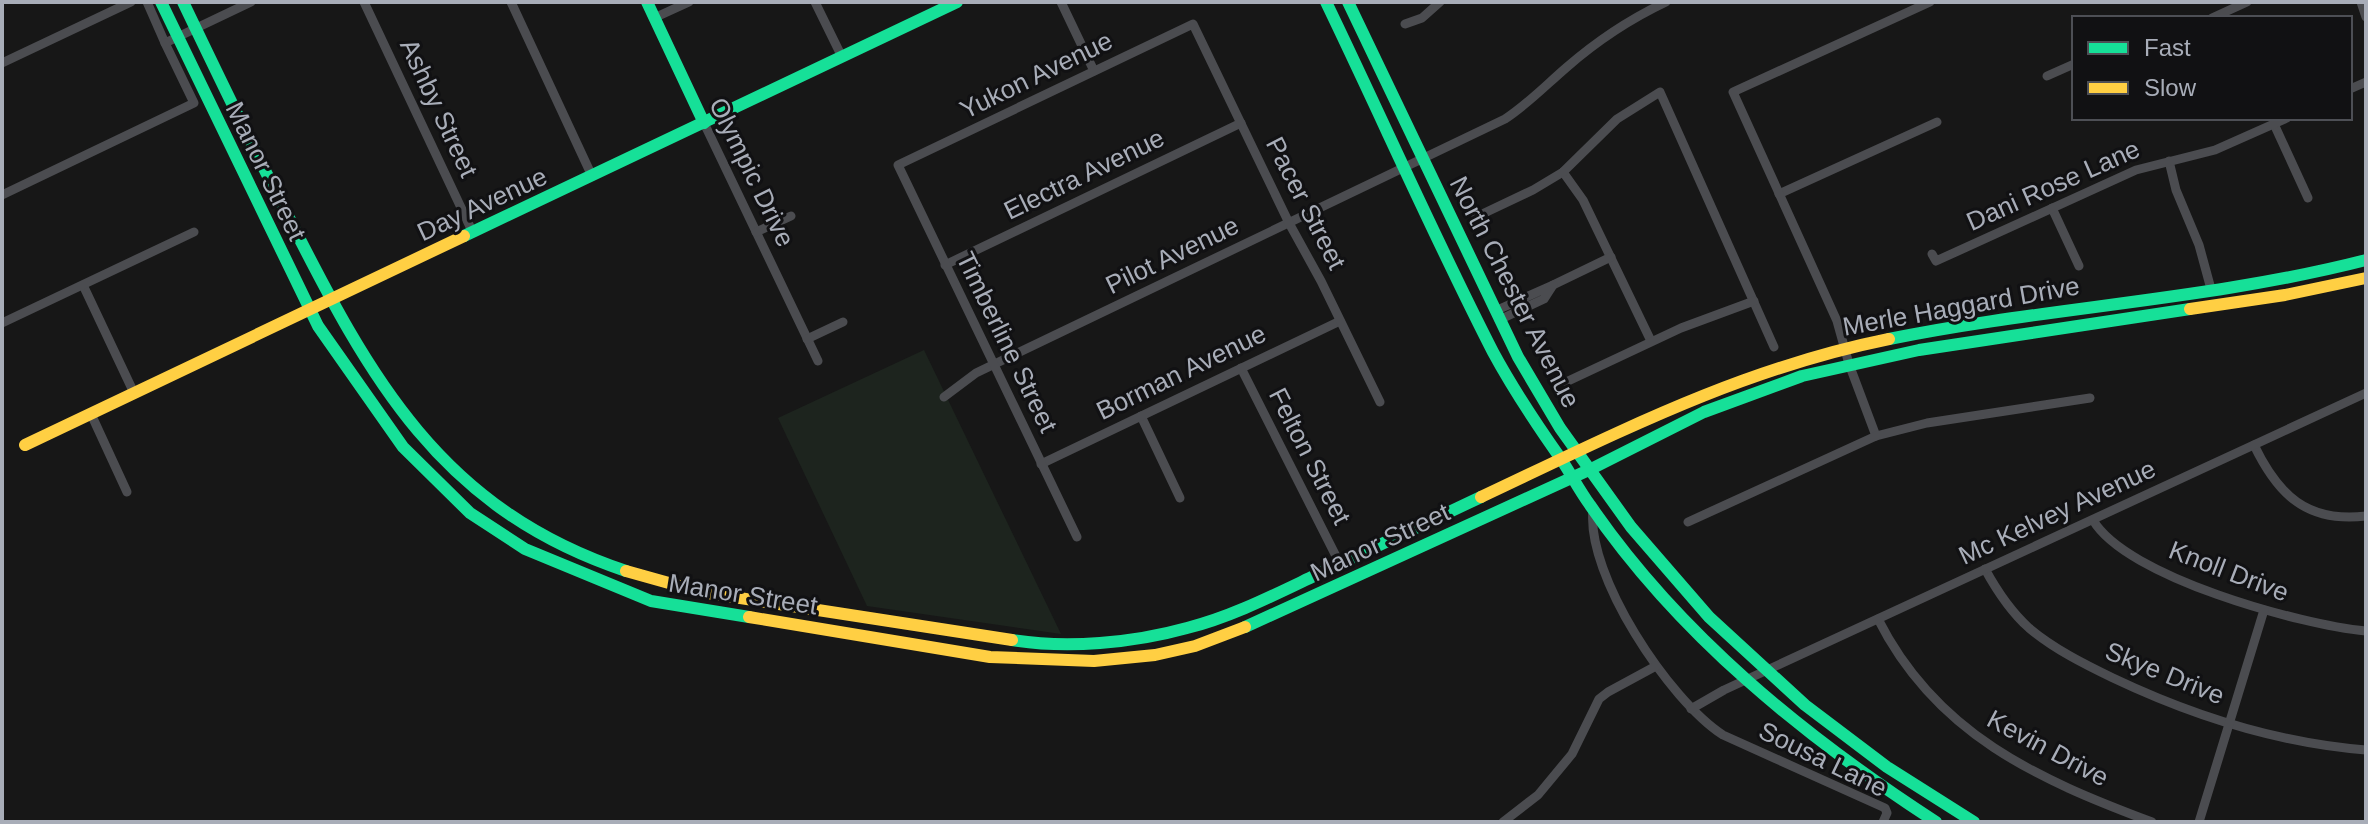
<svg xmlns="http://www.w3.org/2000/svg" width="2368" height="824" viewBox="0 0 2368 824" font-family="Helvetica,sans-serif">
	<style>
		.green { fill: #1d241e }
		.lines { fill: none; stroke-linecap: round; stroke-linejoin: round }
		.street { stroke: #4b4c50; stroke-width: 9 }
		.fast { stroke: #16e098; stroke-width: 12 }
		.slow { stroke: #ffcf43; stroke-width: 12 }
		.labels { text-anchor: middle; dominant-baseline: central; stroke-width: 6; stroke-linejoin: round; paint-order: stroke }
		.street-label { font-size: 26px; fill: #a8adb8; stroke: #111113 }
	</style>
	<rect width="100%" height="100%" fill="#171717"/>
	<!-- green -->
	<polygon class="green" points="924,350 1061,634 867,606 778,418"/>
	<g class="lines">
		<!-- street -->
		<g class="street">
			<polyline points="147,2 165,43 251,2"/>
			<polyline points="364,2 473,233"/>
			<polyline points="511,2 592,176"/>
			<polyline points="815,2 842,57"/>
			<polyline points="1061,2 1094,71"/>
			<polyline points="2361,2 2366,17"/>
			<polyline points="654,18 689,2"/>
			<polyline points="2212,18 2247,2"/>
			<polyline points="1405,24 1422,18 1440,2"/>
			<polyline points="2,63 131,2"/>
			<polyline points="2047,76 2074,64"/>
			<polyline points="2350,89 2366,82"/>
			<polyline points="704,123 818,361"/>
			<polyline points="2274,124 2308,198"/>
			<polyline points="2169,161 2176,190 2199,245 2211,289"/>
			<polyline points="1563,172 1583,200 1651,341"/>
			<polyline points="1779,194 1937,122"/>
			<polyline points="2,195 194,103 165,43"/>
			<polyline points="2052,208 2079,266"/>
			<polyline points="1476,217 1533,190 1563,172 1617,119 1660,92 1774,347"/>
			<polyline points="756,232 791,216"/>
			<polyline points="1932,254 1936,261 2136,170 2215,150 2287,118"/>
			<polyline points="945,265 1241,123"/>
			<polyline points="83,285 134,393"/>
			<polyline points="1553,285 1611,257"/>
			<polyline points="1495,311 1553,285 1544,299 1499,320"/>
			<polyline points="2,323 194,232"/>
			<polyline points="807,339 843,322"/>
			<polyline points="1241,368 1340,564"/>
			<polyline points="1566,382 1681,328 1754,301"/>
			<path d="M944,397L976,373L1505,119C1528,104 1546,85 1567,67C1597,41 1630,19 1666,2"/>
			<polyline points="91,414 127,492"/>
			<polyline points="1141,416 1180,498"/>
			<polyline points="1876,436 1849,364 1837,321 1733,92 1930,2"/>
			<path d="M2254,445C2278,495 2307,523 2366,516"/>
			<polyline points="1041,464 1340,321"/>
			<path d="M1593,510C1586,575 1669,700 1723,735L1885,808L1887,813L1883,822"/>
			<path d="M2093,520C2126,577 2301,625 2366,631"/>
			<polyline points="1688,522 1876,436 1927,423 2090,398"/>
			<polyline points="1077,537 898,165 1193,24 1289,223 1321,281 1380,402"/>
			<path d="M1985,569C1997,591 2010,611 2029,628C2054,649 2084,664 2113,678C2193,716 2278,743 2366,750"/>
			<path d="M1878,619C1936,734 2037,779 2152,822"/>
			<polyline points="1691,709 1724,690 2366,393"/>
			<polyline points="1503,822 1538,795 1572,754 1599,699 1608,692 1656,666"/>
			<polyline points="2199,822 2264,610"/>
		</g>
		<!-- fast -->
		<g class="fast">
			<polyline points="161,2 318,326 403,447 470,513 525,549 651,601 749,617"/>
			<path d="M183,2C217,73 251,144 287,214C370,378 440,509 626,571"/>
			<polyline points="647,2 704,123"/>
			<path d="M1326,2C1382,118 1434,237 1493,352C1513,389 1537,425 1561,459C1571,474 1579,490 1590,505C1679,635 1805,737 1936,822"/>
			<polyline points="1348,2 1518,357 1560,428 1631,527 1709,617 1805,705 1887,767 1974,822"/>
			<polyline points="464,236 957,2"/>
			<path d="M1889,339C2047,307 2210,300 2366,260"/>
			<polyline points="1245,627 1591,469 1704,412 1802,376 1919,350 2190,309"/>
			<path d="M1012,640C1067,649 1133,643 1187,628C1231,617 1274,595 1316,575C1371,549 1426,523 1481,497"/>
		</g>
		<!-- slow -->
		<g class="slow">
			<polyline points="2190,309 2285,295 2366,278"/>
			<polyline points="25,445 464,236"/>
			<path d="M1481,497C1617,433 1740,369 1889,339"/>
			<polyline points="626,571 701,592 1012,640"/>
			<polyline points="749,617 990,657 1094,661 1155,655 1195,646 1245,627"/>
		</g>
	</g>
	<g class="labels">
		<!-- street labels -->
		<g class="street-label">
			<text transform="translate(1036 75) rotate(-26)">Yukon Avenue</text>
			<text transform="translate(439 108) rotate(65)">Ashby Street</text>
			<text transform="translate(266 171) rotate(64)">Manor Street</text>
			<text transform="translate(752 172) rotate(64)">Olympic Drive</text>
			<text transform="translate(1084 174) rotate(-26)">Electra Avenue</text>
			<text transform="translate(2053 185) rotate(-24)">Dani Rose Lane</text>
			<text transform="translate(1306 203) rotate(63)">Pacer Street</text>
			<text transform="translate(482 204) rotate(-25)">Day Avenue</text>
			<text transform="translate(1172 255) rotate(-26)">Pilot Avenue</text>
			<text transform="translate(1515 292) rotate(63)">North Chester Avenue</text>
			<text transform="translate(1961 306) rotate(-10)">Merle Haggard Drive</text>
			<text transform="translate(1007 342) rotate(64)">Timberline Street</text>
			<text transform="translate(1181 372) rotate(-26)">Borman Avenue</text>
			<text transform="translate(1310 456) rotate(63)">Felton Street</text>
			<text transform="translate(2057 512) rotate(-25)">Mc Kelvey Avenue</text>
			<text transform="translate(1380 542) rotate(-25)">Manor Street</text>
			<text transform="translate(2229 571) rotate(21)">Knoll Drive</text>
			<text transform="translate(743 594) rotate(9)">Manor Street</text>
			<text transform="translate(2165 673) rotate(22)">Skye Drive</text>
			<text transform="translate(2048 748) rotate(28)">Kevin Drive</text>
			<text transform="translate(1823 759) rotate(26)">Sousa Lane</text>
		</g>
	</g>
	<!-- border -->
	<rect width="2368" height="824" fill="none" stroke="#a8adb8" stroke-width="8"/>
	<!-- legend -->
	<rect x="2072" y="16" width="280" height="104" fill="#111113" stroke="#4d4f55" stroke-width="2"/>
	<rect x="2088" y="42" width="40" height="12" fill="#16e098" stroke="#4d4f55" stroke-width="2"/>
	<text x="2144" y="56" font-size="24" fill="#a8adb8">Fast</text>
	<rect x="2088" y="82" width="40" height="12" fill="#ffcf43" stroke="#4d4f55" stroke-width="2"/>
	<text x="2144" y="96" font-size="24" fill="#a8adb8">Slow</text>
</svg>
